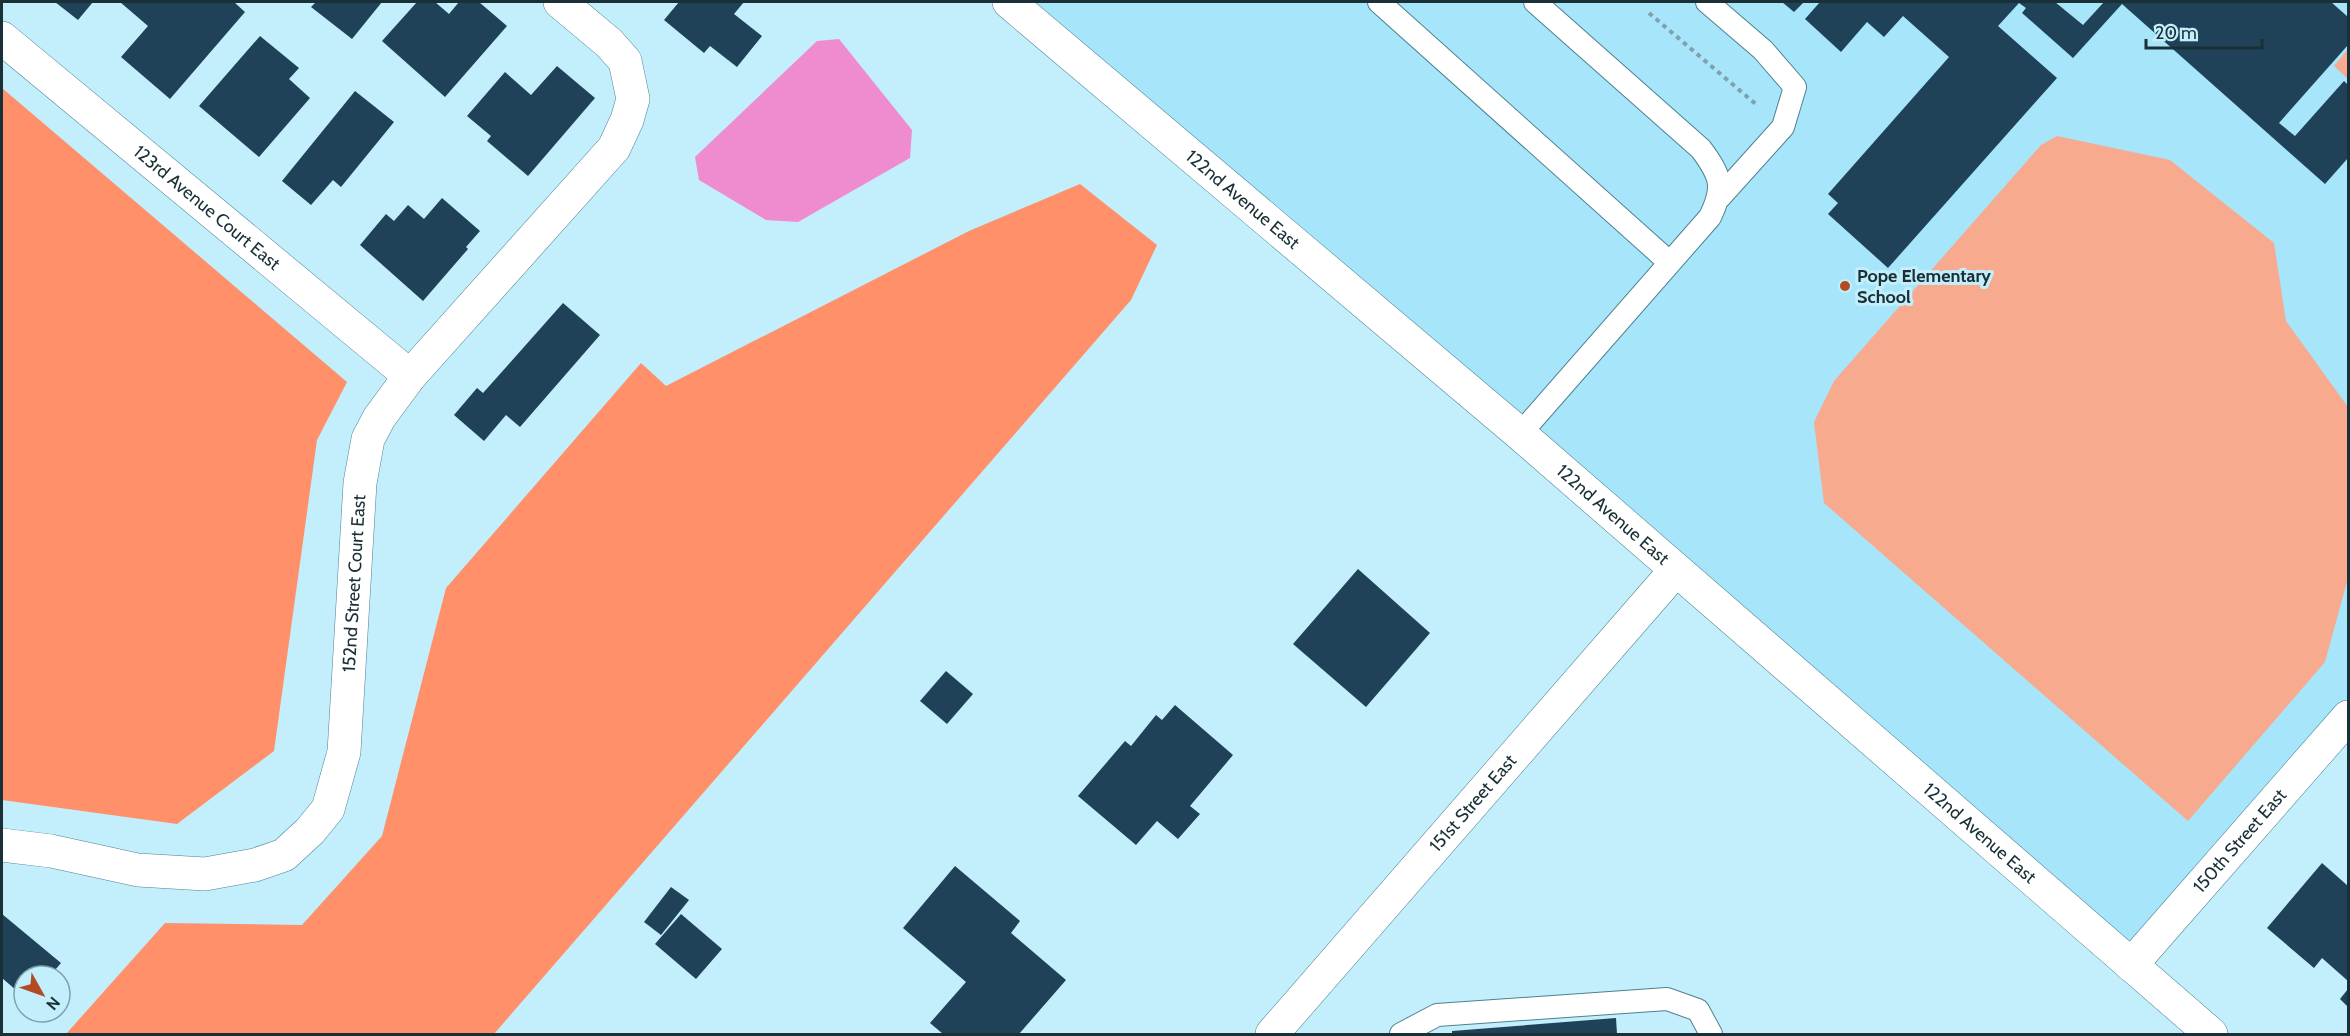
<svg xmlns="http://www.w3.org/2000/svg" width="2350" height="1036" viewBox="0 0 2350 1036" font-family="Cabin,sans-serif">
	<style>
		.built { fill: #a6e5fa }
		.green { fill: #f8aa8f }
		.forest { fill: #ff906a }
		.water { fill: #ef8ccf }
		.building { fill: #1f4259 }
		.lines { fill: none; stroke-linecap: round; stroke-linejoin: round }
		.lane-casing { stroke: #4e8191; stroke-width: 24 }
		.street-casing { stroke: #4e8191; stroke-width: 34 }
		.secondary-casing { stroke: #4e8191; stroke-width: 34 }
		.path { stroke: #7fa2ad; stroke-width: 4; stroke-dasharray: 4.5 4.5; stroke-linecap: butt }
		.lane { stroke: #fff; stroke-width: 22 }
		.street { stroke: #fff; stroke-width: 33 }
		.secondary { stroke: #fff; stroke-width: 33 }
		.poi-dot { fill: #b24b24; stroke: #c3eefc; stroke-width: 2 }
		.labels { text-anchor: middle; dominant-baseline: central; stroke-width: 6; stroke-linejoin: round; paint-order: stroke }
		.street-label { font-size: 18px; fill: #1a3037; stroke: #c3eefc }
		.poi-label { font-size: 18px; font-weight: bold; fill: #1a3037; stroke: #c3eefc; text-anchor: start }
	</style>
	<rect width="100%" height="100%" fill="#c3eefc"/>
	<!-- built -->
	<polygon class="built" points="1008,2 2348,2 2348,717 2131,965"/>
	<!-- green -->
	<g class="green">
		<polygon points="2348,49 2348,79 2334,66"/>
		<polygon points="2057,136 2170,160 2274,243 2286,321 2348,407 2348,578 2325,662 2188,821 1824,503 1814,422 1834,381 2041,145"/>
	</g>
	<!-- forest -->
	<g class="forest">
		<polygon points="2,88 347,382 317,440 274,751 177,824 2,800"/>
		<polygon points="1080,184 1157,245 1131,300 494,1034 66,1034 165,923 302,925 382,836 446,588 641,363 666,386 969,231"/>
	</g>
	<!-- water -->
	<polygon class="water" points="839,39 912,130 910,158 798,222 766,220 699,180 695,157 817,41"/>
	<!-- building -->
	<g class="building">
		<polygon points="55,2 93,2 78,20"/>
		<polygon points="120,2 234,2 245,12 170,99 121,57 148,26"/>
		<polygon points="316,2 382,2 352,39 311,7"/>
		<polygon points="417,2 435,2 449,14 459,2 479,2 507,26 445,97 382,41"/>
		<polygon points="679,2 744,2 734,14 762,36 737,67 710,46 704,53 664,20"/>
		<polygon points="1782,2 1804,2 1794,12"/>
		<polygon points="1820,2 2055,2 2083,25 2104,2 2331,2 2348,17 2348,45 2279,123 2295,136 2344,81 2348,85 2348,158 2325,184 2122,4 2073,58 2022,13 2026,8 2019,3 1998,26 2057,78 1888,268 1828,214 1838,203 1828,194 1949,57 1903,16 1884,37 1867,22 1841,52 1805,19"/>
		<polygon points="260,36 299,68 289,79 310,98 259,157 199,106"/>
		<polygon points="557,66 595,98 528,176 487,141 491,136 467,116 505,72 531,95"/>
		<polygon points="355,91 394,122 341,187 333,180 311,205 282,181"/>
		<polygon points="442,198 480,231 466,247 468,249 423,301 360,245 386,214 394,221 408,205 424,219"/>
		<polygon points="563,303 600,335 520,427 506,415 484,441 454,415 477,388 483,393"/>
		<polygon points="1358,569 1430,633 1366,707 1293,644"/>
		<polygon points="946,671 973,694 947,724 920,701"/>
		<polygon points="1175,705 1233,755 1190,806 1200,814 1178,839 1157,821 1136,845 1078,796 1125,741 1131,746 1156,715 1162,720"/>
		<polygon points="2322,863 2348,886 2348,981 2322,958 2314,968 2267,928"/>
		<polygon points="955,866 1020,921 1011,933 1066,980 1019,1034 943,1034 930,1023 966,982 903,928"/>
		<polygon points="671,887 689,900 661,935 644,922"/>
		<polygon points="2,914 61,963 50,976 24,976 24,997 2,978"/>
		<polygon points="681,914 722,949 696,979 655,944"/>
		<polygon points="2348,989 2348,1007 2340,999"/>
		<polygon points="1616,1018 1617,1034 1452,1034 1452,1031"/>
	</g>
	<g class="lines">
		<defs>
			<g id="lane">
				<polyline points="1379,2 1669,262"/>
				<polyline points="1707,2 1763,50 1795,87 1783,127 1720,197"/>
				<path d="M1520,434L1710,217C1725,187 1721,176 1701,149L1535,2"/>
				<polyline points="1401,1034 1437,1015 1667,999 1698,1010 1711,1034"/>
			</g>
			<g id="street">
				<path id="s1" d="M2,38L410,376"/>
				<path id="s2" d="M2,845L51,851L138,870L205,874L255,865L284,855L310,831L328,809L344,752L360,483L368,439L379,418L410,376L614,148L627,120L633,99L625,61L609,43L560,2"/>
				<path id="s3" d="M2131,965L2348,717"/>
				<path id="s4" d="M1272,1034L1675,571"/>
			</g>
			<g id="secondary">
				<path id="s5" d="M1009,2L1520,434L2211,1034"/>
			</g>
		</defs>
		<!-- lane casing -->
		<use href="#lane" class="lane-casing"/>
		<!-- street casing -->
		<use href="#street" class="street-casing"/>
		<!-- secondary casing -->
		<use href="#secondary" class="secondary-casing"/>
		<!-- path -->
		<polyline class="path" points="1649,13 1758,106"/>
		<!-- lane -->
		<use href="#lane" class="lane"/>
		<!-- street -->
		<use href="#street" class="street"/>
		<!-- secondary -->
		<use href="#secondary" class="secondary"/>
	</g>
	<!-- markers -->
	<circle class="poi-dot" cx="1845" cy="286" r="6"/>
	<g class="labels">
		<!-- street labels -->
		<g class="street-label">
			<text stroke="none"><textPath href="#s5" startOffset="306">122nd Avenue East</textPath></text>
			<text stroke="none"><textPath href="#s1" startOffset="266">123rd Avenue Court East</textPath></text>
			<text stroke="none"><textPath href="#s5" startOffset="792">122nd Avenue East</textPath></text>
			<text stroke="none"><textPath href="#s2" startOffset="579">152nd Street Court East</textPath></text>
			<text stroke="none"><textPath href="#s4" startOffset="306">151st Street East</textPath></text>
			<text stroke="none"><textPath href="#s5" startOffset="1278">122nd Avenue East</textPath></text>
			<text stroke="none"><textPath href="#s3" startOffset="165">150th Street East</textPath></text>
		</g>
		<!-- poi labels -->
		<g class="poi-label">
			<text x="1857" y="276">Pope Elementary<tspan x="1857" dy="21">School</tspan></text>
		</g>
	</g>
	<!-- border -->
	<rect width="2350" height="1036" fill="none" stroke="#1a3037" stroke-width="6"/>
	<!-- north arrow -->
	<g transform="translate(42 994) rotate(130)"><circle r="28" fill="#c3eefc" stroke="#7fa2ad" stroke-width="1.5"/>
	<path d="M0-4.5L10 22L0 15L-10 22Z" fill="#b24b24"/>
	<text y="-9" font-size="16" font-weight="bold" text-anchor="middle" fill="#1a3037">N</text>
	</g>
	<!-- scale -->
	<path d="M2146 39v9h116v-9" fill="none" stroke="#1a3037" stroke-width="3"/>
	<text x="2155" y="39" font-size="18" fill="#1a3037" stroke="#c3eefc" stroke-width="4.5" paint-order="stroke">20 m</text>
</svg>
